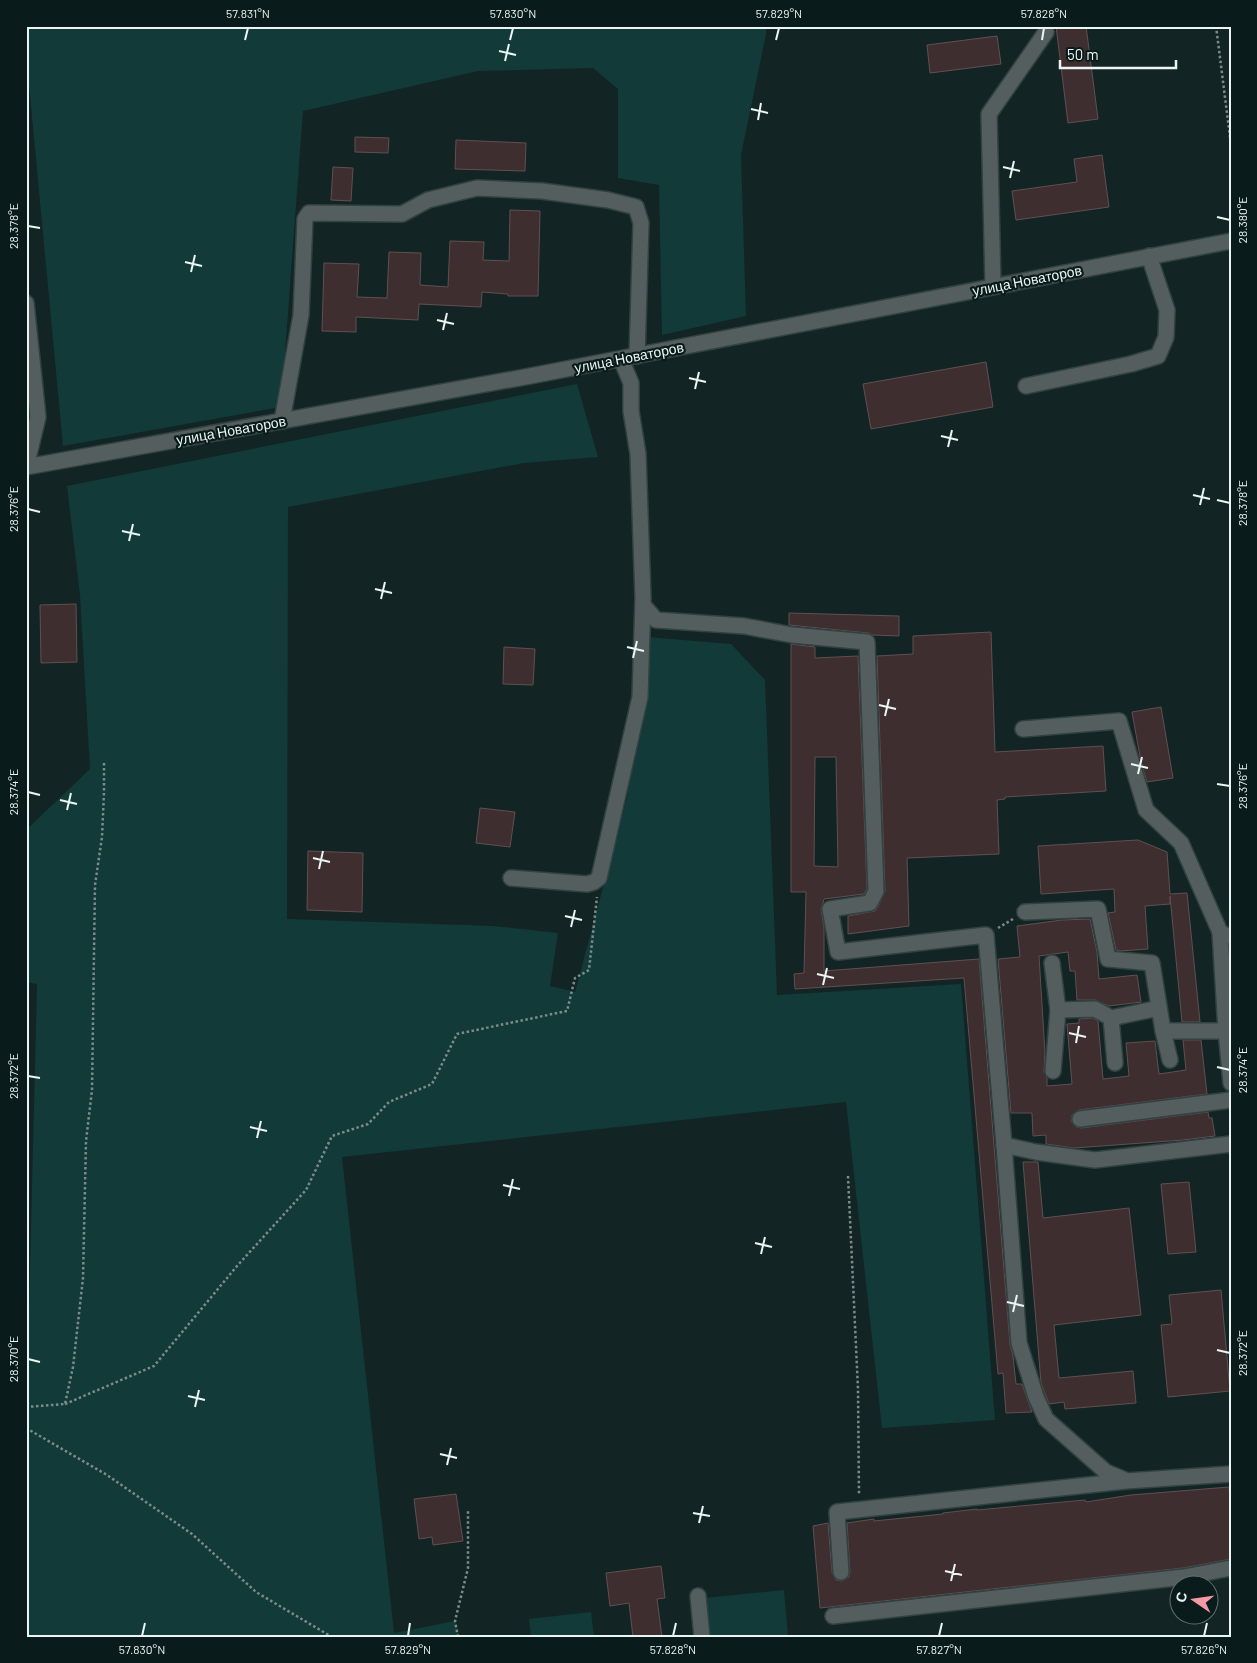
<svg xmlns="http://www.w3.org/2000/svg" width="1257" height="1663" viewBox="0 0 1257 1663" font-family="Barlow,sans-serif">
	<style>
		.green { fill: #123a38 }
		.building { fill: #3f2e30; stroke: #614f50; fill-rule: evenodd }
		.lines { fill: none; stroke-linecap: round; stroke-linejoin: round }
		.minor-casing { stroke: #304241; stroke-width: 18 }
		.path { stroke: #7d8c8b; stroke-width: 2.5; stroke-dasharray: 2.5 2.5; stroke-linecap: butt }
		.minor { stroke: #555e5e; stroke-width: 15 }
		.ticks { fill: none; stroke: #eaf5f4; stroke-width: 2 }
		.labels { text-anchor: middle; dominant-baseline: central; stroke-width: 4.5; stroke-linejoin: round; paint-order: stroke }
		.street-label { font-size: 14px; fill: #eaf5f4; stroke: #091b1a }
		.neatline { fill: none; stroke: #eaf5f4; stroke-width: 2 }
		.ticks-label { font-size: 12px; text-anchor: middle; fill: #eaf5f4 }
	</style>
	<rect width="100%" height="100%" fill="#122524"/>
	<!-- green -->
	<g class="green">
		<polygon points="26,26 766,26 766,34 741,155 746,316 662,335 659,185 618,178 618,89 593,68 478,71 303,111 281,407 63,446 26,53"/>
		<polygon points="577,384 598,457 524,463 288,507 287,919 493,926 558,933 550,986 575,992 627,798 648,637 731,644 765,680 777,995 961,984 995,1420 882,1428 846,1102 342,1157 394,1633 455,1621 460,1637 26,1637 26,1313 29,1312 37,984 26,982 26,830 90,769 80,595 67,486"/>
		<polygon points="784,1590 788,1637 708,1637 704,1598"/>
		<polygon points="591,1612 594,1637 531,1637 529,1619"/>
	</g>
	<!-- building -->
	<g class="building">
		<polygon points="1056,26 1086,26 1098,119 1068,123"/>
		<polygon points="997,36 1001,64 930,73 927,45"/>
		<polygon points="355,137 389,138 388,153 355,152"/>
		<polygon points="456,140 526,143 525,171 455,169"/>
		<polygon points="1102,155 1109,207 1016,220 1012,191 1077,182 1074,159"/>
		<polygon points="333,167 353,168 351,201 331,200"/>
		<polygon points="510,210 540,211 538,296 508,296 508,294 482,292 481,307 419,304 418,320 356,317 356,332 322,331 324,263 359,264 357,297 387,298 389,252 421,253 420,285 448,287 450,241 484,242 483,260 509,261"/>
		<polygon points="986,362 993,407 871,429 863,384"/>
		<polygon points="76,604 77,662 41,663 40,605"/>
		<polygon points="789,613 899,616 899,636 873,635 868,633 789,625"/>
		<polygon points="991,632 995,752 1103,746 1106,791 1005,797 1005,799 997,800 999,854 907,858 909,926 848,934 848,916 875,911 878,907 885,891 877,656 913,654 913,636"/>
		<path d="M791,644L815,647V658L858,656L867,889L864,894L824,899L821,910L824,927V971L979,959L1010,1344L1013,1356L1016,1384H1022L1032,1412L1006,1413L1003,1373L998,1374L964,978L795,989L794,974L804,973L806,892H791ZM815,757H836L838,867L814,866Z"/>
		<polygon points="504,647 535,649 533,685 503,684"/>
		<polygon points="1161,707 1173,778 1147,782 1141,762 1132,712"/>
		<polygon points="480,808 515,812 510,847 476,843"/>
		<polygon points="1138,840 1167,852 1170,894 1187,893 1200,1022 1182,1022 1170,896 1170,904 1145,906 1148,949 1120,951 1116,950 1108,913 1115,912 1114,889 1041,894 1038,846"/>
		<polygon points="308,851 363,853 362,912 307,910"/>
		<polygon points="1090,919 1097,952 1099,979 1137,975 1141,1002 1109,1006 1095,1000 1077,1000 1075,971 1070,971 1068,952 1039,956 1045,1053 1044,1071 1047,1078 1047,1086 1072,1084 1067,1024 1079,1023 1079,1019 1093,1018 1098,1021 1103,1079 1129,1076 1126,1043 1155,1041 1159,1074 1186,1070 1183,1040 1201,1040 1207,1094 1079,1110 1072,1115 1071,1121 1076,1127 1081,1128 1208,1112 1209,1118 1212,1118 1215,1136 1183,1140 1074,1148 1046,1144 1046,1135 1033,1136 1032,1113 1011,1113 998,959 1020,957 1017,926 1062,920"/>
		<polygon points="1023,1162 1038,1162 1043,1218 1129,1208 1141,1315 1054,1325 1059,1378 1133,1371 1136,1403 1065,1409 1064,1402 1049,1404 1041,1383"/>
		<polygon points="1189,1182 1196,1252 1168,1254 1161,1184"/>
		<polygon points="1221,1290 1230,1391 1168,1397 1161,1325 1172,1324 1169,1295"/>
		<polygon points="1229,1487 1231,1515 1231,1559 1183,1568 820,1608 813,1526 828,1523 832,1573 836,1580 842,1581 849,1577 850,1572 847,1523 874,1519 874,1521 943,1514 943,1513 977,1509 977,1510 1085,1500 1086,1502 1131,1495"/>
		<polygon points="456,1494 463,1541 433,1545 432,1537 419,1539 414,1499"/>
		<polygon points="661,1566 665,1598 657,1599 662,1637 633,1637 629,1603 610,1606 606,1573"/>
	</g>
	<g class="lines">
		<defs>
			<g id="minor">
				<polyline points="993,286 989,114 1046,32"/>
				<polyline points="26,303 38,417 26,467"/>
				<polyline points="1026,386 1131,364 1158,356 1166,337 1167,310 1149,256"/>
				<polyline points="282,421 301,315 305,219 309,213 402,214 428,200 477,188 542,191 608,200 636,207 641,223 637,356"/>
				<polyline points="26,467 525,377 1231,241"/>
				<polyline points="643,605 656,620 744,626 792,635 867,642 876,891 870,903 830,909 838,952 986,935 1004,1145 1036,1152 1095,1160 1231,1144"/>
				<polyline points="1023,729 1119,721 1146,810 1181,843 1220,932 1227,936"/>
				<polyline points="511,878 587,884 594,882 599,878 640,697 643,598 638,454 631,411 631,383 621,359"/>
				<polyline points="1025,912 1098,909 1108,959 1152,963 1163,1031 1226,1031 1220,932"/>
				<polyline points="1052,963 1058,1010"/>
				<polyline points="1111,1018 1115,1063"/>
				<polyline points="1231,1023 1226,1031 1231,1083"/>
				<polyline points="1163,1031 1170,1060"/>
				<polyline points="1053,1071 1058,1010 1095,1009 1111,1018 1159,1008"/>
				<polyline points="1080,1119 1231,1100"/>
				<polyline points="1004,1145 1019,1343 1036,1397 1046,1419 1106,1472 1125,1480"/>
				<polyline points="841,1572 837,1512 1126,1481 1231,1474"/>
				<polyline points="698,1596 702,1637"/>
				<polyline points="833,1616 1184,1577 1231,1568"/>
			</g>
		</defs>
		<!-- minor casing -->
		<use href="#minor" class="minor-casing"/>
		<!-- path -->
		<g class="path">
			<polyline points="1216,26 1231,145"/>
			<polyline points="998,928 1013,919"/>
			<polyline points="848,1176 858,1389 859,1495"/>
			<polyline points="65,1404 154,1366 237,1266 306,1190 332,1136 368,1124 389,1102 432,1084 457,1034 567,1011 575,978 589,970 597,897"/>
			<polyline points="26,1407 65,1404 73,1367 83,1278 86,1141 92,1090 95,885 102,837 104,792 104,761"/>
			<polyline points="26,1428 107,1475 192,1534 256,1592 332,1637"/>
			<polyline points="458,1637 455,1621 468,1568 468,1510"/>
		</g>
		<!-- minor -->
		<use href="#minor" class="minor"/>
	</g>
	<!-- ticks -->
	<path class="ticks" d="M245,40L248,28M510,40L513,28M776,40L779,28M1042,40L1044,28M499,51L516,55M505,61L509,44M751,109L768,113M758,120L761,103M1003,167L1020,171M1010,178L1014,161M1217,217L1230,220M28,226L40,228M185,262L202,266M191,272L195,255M437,320L454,324M443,330L447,313M689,378L706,382M695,389L699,372M941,436L958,440M948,447L952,430M1193,495L1210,499M1217,500L1230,503M1200,505L1204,488M28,509L40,512M122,531L140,535M129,541L133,524M375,589L392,593M381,599L385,582M627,647L644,651M633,658L637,641M879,705L896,709M885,716L889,699M1131,764L1148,768M1138,774L1142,757M1217,784L1230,786M28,792L40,795M60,800L77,804M67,810L71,793M313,858L330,862M319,869L323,851M565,916L582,920M571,927L575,910M817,974L834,978M823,985L827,968M1069,1033L1086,1037M1076,1043L1079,1026M1217,1067L1230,1070M28,1076L40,1078M250,1127L267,1131M257,1138L261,1121M503,1185L520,1189M509,1196L513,1179M755,1243L772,1247M761,1254L765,1237M1007,1302L1024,1306M1013,1312L1017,1295M1217,1350L1230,1353M28,1359L40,1362M188,1396L205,1400M195,1407L199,1390M440,1454L457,1458M447,1465L451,1448M693,1513L710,1516M699,1523L703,1506M945,1571L962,1575M951,1581L955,1564M142,1636L145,1623M408,1636L410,1623M673,1636L676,1623M939,1636L942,1623M1204,1636L1207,1623"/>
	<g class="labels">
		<!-- street labels -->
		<g class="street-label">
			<text transform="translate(1027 280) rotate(-11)">улица Новаторов</text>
			<text transform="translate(629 357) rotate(-11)">улица Новаторов</text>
			<text transform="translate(231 430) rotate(-10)">улица Новаторов</text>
		</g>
	</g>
	<!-- border -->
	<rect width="1257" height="1663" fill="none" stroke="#091b1a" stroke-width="55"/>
	<!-- north arrow -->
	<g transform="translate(1194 1600) rotate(283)"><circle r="24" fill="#091b1a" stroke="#637271"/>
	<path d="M0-4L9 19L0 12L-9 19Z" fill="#f49aa4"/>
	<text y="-8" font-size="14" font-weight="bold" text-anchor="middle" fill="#eaf5f4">С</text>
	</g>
	<!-- scale -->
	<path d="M1060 60v8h116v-8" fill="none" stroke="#eaf5f4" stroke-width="2.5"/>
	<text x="1067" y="60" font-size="15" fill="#eaf5f4" stroke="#091b1a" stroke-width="4" paint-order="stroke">50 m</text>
	<rect x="28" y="28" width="1202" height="1608" class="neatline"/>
	<g class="ticks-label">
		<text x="248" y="18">57.831°N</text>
		<text x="513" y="18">57.830°N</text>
		<text x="779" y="18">57.829°N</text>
		<text x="1044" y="18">57.828°N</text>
		<text transform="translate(1243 220) rotate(-90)" y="4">28.380°E</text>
		<text transform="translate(14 226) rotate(-90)" y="4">28.378°E</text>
		<text transform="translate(1243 503) rotate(-90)" y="4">28.378°E</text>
		<text transform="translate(14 509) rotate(-90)" y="4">28.376°E</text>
		<text transform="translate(1243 786) rotate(-90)" y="4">28.376°E</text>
		<text transform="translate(14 792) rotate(-90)" y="4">28.374°E</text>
		<text transform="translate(1243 1070) rotate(-90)" y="4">28.374°E</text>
		<text transform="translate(14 1076) rotate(-90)" y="4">28.372°E</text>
		<text transform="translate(1243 1353) rotate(-90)" y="4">28.372°E</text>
		<text transform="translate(14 1359) rotate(-90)" y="4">28.370°E</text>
		<text x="142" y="1654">57.830°N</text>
		<text x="408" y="1654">57.829°N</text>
		<text x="673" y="1654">57.828°N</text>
		<text x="939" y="1654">57.827°N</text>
		<text x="1204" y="1654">57.826°N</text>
	</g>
</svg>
